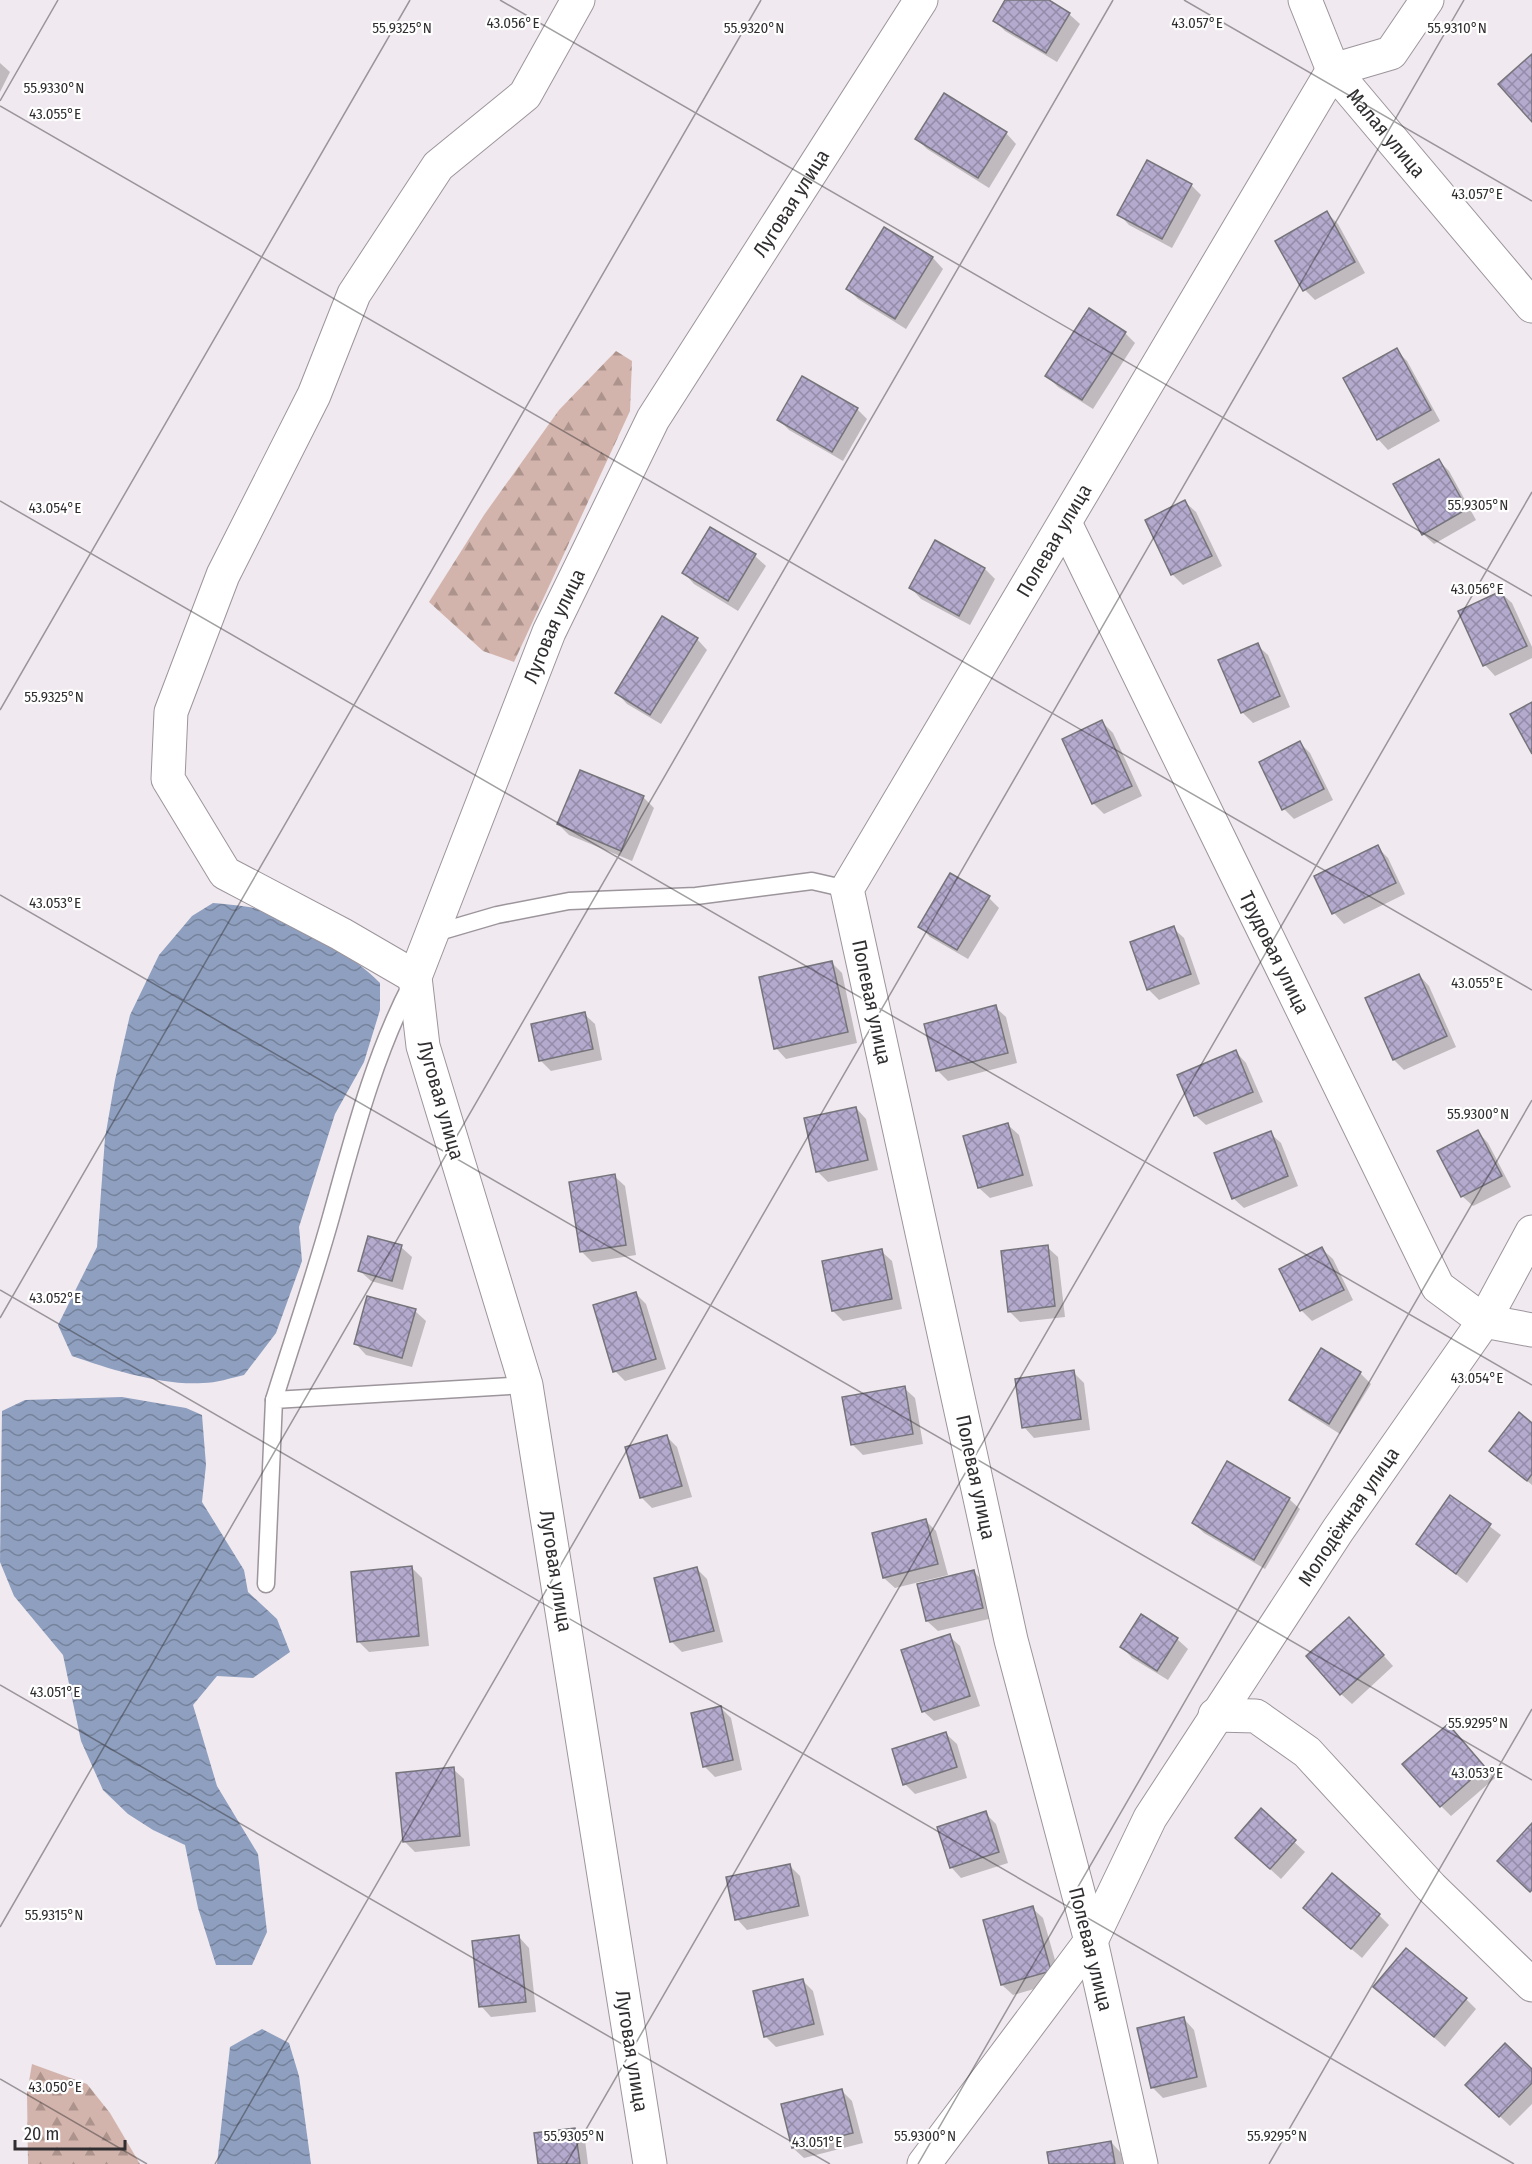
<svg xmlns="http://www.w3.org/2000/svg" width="1532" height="2164" viewBox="0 0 1532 2164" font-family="'Fira Sans Condensed',sans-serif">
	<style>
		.forest { fill: url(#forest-firs) }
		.water { fill: url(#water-waves) }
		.shadow { fill: #0003 }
		.building { fill: url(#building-cross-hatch); stroke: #76747b; stroke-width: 1.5 }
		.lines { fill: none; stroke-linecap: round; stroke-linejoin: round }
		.service-casing { stroke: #9c959b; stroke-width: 19 }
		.minor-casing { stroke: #9c959b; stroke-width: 35 }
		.service { stroke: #fff; stroke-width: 16 }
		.minor { stroke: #fff; stroke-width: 33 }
		.ticks { fill: none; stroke: #302e30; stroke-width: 1.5; stroke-opacity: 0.45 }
		.labels { text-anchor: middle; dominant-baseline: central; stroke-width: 4.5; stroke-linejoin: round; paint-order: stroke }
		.street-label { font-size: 20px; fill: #302e30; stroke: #fff }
		.ticks-label { font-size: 15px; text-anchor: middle; fill: #302e30; stroke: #fff; stroke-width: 4.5; stroke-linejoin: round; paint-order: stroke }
	</style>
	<defs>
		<pattern id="forest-firs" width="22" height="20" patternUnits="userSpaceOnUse" patternTransform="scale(1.5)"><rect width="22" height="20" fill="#d3b4ac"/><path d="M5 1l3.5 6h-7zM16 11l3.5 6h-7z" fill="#ac938c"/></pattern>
		<pattern id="water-waves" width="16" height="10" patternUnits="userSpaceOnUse" patternTransform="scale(1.5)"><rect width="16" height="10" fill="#8f9fbf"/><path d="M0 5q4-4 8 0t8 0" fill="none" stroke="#75829c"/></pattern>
		<pattern id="building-cross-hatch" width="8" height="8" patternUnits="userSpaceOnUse" patternTransform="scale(1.5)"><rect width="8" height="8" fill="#b4aace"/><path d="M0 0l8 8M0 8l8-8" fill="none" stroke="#938ba8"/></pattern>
	</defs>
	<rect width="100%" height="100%" fill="#f0e9ef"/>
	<!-- forest -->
	<g class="forest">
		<polygon points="616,351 632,361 630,411 514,662 483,651 429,602 484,515 559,410"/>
		<polygon points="32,2064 87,2084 110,2113 140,2164 28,2164 27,2093"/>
	</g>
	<!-- water -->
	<g class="water">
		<path d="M213,903C225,904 237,905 249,907C290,915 351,954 380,983V1010L364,1062L335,1114L299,1227L302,1261L276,1333L244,1375C231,1378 216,1383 203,1383C163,1386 109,1369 72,1356L58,1325L97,1247L105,1138L115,1080L130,1015L159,955L192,916Z"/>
		<polygon points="122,1397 186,1408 202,1415 206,1465 202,1502 244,1570 248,1592 277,1619 290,1652 253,1678 217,1676 193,1705 217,1786 258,1854 267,1932 252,1965 216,1965 198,1908 185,1845 153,1830 128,1814 103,1790 81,1741 63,1655 14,1596 0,1562 2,1411 25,1400"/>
		<polygon points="262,2029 289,2043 299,2076 311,2164 217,2164 230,2047"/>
	</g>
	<!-- shadow -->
	<g class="shadow">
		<polygon points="1007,0 1046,0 1069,14 1080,24 1057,62 1005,31 994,20"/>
		<polygon points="0,63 10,72 0,92"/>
		<polygon points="1006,133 1016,144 989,188 927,149 917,139"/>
		<polygon points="1191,185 1201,195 1172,248 1129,225 1119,214"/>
		<polygon points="1327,213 1338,224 1365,273 1315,300 1305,290"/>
		<polygon points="885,229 933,258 943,269 906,329 858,299 848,289"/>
		<polygon points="1125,333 1135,343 1093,409 1058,387 1047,376"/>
		<polygon points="1396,350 1407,361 1440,421 1388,450 1378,439"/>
		<polygon points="857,409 867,419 843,461 789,430 779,420"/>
		<polygon points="1438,460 1449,471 1476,520 1434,544 1423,534"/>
		<polygon points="1185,502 1196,512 1222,566 1183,585 1173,575 1147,520"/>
		<polygon points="711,529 755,556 766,566 738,611 694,584 684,573"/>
		<polygon points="985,569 995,579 970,625 921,599 911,588"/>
		<polygon points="1501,593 1512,603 1532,647 1532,658 1495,676 1485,665"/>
		<polygon points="697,639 707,650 661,724 627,704 617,693"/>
		<polygon points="1257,645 1268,655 1290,707 1253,723 1242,712"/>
		<polygon points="1102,722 1113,733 1142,796 1104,814 1093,803 1064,740"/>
		<polygon points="1300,743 1310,753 1333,800 1294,819 1284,809"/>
		<polygon points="643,797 654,808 632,861 569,835 558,824"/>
		<polygon points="1377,847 1388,858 1405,894 1344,924 1334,913"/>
		<polygon points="989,898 999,908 968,959 930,937 920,926"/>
		<polygon points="1173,928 1184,938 1200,984 1159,1000 1148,989"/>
		<polygon points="832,963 842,973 857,1043 786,1059 776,1048"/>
		<polygon points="1419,975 1429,986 1456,1047 1404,1070 1394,1060"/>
		<polygon points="995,1007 1006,1017 1017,1063 948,1081 938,1071"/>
		<polygon points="584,1014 595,1024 602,1060 551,1071 541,1061 533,1026"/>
		<polygon points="1236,1052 1246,1063 1263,1102 1206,1125 1195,1115"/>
		<polygon points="856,1108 866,1119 878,1170 828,1182 817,1171"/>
		<polygon points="1008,1125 1019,1135 1033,1186 990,1198 979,1188"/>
		<polygon points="1478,1132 1488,1143 1511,1187 1473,1206 1462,1196"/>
		<polygon points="1270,1133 1281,1143 1298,1186 1244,1208 1233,1198"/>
		<polygon points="614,1176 625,1186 636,1255 592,1262 582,1252"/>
		<polygon points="401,1247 412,1257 403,1290 371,1281 360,1271"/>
		<polygon points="1047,1247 1058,1257 1065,1317 1020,1322 1010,1312"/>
		<polygon points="1322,1249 1333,1259 1353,1300 1312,1321 1302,1311 1281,1269"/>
		<polygon points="881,1251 892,1261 902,1309 843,1321 833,1311"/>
		<polygon points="636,1294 646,1304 666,1369 625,1381 615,1371"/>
		<polygon points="415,1311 426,1321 412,1367 366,1355 356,1344"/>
		<polygon points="1073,1372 1084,1383 1090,1430 1034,1438 1024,1427"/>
		<polygon points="1360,1373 1371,1384 1340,1434 1302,1410 1291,1400"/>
		<polygon points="904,1388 915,1398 923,1444 863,1455 852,1444"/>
		<polygon points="1532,1425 1532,1485 1491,1451"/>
		<polygon points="667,1437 677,1447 692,1497 652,1508 641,1497"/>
		<polygon points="1451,1497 1501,1535 1467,1583 1418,1544"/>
		<polygon points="1289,1499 1300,1509 1265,1569 1204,1533 1193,1523"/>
		<polygon points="926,1521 936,1531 948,1575 895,1588 884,1578"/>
		<polygon points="412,1568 422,1578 429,1646 369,1652 358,1641"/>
		<polygon points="697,1569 707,1579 723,1642 682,1652 671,1641"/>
		<polygon points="974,1572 985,1583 993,1618 938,1631 927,1621"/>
		<polygon points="1360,1629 1393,1666 1352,1704 1341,1694"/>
		<polygon points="949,1636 960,1646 980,1706 934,1721 923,1711"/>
		<polygon points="1177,1639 1188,1649 1168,1680 1132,1658 1122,1647"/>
		<polygon points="721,1708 731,1718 742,1770 715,1777 704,1766"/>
		<polygon points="946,1734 957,1744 967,1778 915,1794 905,1784"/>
		<polygon points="1458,1736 1495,1778 1451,1816 1441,1806"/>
		<polygon points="453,1769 464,1779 470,1846 415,1852 404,1841"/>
		<polygon points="1261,1811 1305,1852 1281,1879 1247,1848"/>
		<polygon points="985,1813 996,1824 1008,1863 961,1878 951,1867"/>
		<polygon points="790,1866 800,1876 809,1916 747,1930 737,1919"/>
		<polygon points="1032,1908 1043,1918 1061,1981 1013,1995 1002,1985"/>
		<polygon points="1379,1915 1389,1925 1362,1958 1315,1918"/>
		<polygon points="519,1937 529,1948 536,2012 491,2017 481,2006"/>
		<polygon points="802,1980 813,1991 824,2035 776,2047 765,2036"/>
		<polygon points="1376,1987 1466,1999 1476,2009 1445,2047"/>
		<polygon points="1184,2019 1194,2030 1207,2087 1163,2098 1152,2087"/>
		<polygon points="1532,2071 1532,2104 1510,2126 1467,2085"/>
		<polygon points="841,2090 852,2101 863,2143 804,2158 793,2148"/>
		<polygon points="575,2129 585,2140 588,2164 540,2164"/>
		<polygon points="1111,2142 1121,2153 1123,2164 1051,2164"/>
	</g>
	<!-- building -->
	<g class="building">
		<polygon points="1005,0 1049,0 1070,13 1046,53 993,21"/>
		<polygon points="1532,54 1532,122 1498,84"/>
		<polygon points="944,93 1007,132 978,178 915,139"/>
		<polygon points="1147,160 1192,184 1162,239 1117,215"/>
		<polygon points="1327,211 1355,262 1303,291 1275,241"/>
		<polygon points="884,227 933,257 895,319 846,289"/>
		<polygon points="1089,308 1126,332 1082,400 1045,376"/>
		<polygon points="1397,348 1431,410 1377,440 1343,378"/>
		<polygon points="802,376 858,408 832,452 777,420"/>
		<polygon points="1439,459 1467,509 1422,535 1393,484"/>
		<polygon points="1185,500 1212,556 1171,575 1145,520"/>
		<polygon points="710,527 756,554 728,601 682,573"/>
		<polygon points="935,540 985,568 959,616 909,588"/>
		<polygon points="1501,591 1527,646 1483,666 1458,611"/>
		<polygon points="662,616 698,638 650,715 615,693"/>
		<polygon points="1258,643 1280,696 1241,713 1218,660"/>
		<polygon points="1532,702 1532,754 1510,714"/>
		<polygon points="1102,720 1132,786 1092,804 1062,739"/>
		<polygon points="1300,741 1324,789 1282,810 1259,762"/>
		<polygon points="580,770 644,796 621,851 557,824"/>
		<polygon points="1378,845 1396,883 1332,914 1314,876"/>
		<polygon points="950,873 990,896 957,950 918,927"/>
		<polygon points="1174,926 1191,974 1147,990 1130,942"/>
		<polygon points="832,961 848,1032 774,1049 759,977"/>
		<polygon points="1419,974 1447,1036 1393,1060 1365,998"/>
		<polygon points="996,1005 1008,1053 936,1071 924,1024"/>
		<polygon points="585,1012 593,1049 539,1061 531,1024"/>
		<polygon points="1236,1050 1253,1092 1194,1116 1177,1075"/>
		<polygon points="856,1107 868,1160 816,1172 804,1118"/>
		<polygon points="1008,1123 1023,1175 978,1188 963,1136"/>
		<polygon points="1478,1130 1502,1176 1461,1197 1437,1151"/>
		<polygon points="1271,1131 1288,1176 1232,1199 1214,1153"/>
		<polygon points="615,1174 626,1245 580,1252 569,1182"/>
		<polygon points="368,1236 402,1245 392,1281 358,1271"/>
		<polygon points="1048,1245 1055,1306 1008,1312 1001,1251"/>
		<polygon points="1322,1247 1344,1290 1300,1311 1279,1269"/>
		<polygon points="882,1249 892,1299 832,1311 822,1261"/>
		<polygon points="636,1292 656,1359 613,1372 593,1305"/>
		<polygon points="367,1296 416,1309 402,1358 354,1344"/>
		<polygon points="1321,1348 1361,1372 1329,1424 1289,1400"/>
		<polygon points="1074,1370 1081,1419 1022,1428 1015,1379"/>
		<polygon points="905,1386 913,1434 851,1445 842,1397"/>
		<polygon points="1519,1412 1532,1423 1532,1474 1527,1481 1489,1451"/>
		<polygon points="667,1435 682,1486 640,1498 625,1447"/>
		<polygon points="1227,1461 1290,1498 1254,1560 1192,1523"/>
		<polygon points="1450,1495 1491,1524 1456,1574 1416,1544"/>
		<polygon points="926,1519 938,1564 883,1578 872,1533"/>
		<polygon points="412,1566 419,1636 357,1642 351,1572"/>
		<polygon points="697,1567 714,1631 670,1642 654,1578"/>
		<polygon points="974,1570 983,1608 926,1621 917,1584"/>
		<polygon points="1141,1614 1178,1638 1157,1671 1120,1647"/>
		<polygon points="1349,1617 1384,1655 1340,1695 1306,1656"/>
		<polygon points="950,1634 970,1696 922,1712 901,1650"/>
		<polygon points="721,1706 733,1760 703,1767 691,1713"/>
		<polygon points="1448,1724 1485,1767 1440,1807 1402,1764"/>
		<polygon points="946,1732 957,1767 903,1785 892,1749"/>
		<polygon points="454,1767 460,1836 403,1842 396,1773"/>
		<polygon points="1261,1808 1296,1840 1270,1869 1235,1838"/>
		<polygon points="986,1811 999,1852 950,1868 937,1827"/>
		<polygon points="1532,1823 1532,1890 1530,1892 1497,1861"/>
		<polygon points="790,1864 799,1906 735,1920 726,1877"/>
		<polygon points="1332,1873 1380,1914 1351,1949 1303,1908"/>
		<polygon points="1033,1906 1051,1971 1001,1985 983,1920"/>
		<polygon points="519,1935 526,2002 479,2007 472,1941"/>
		<polygon points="1406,1948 1467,1998 1434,2037 1373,1987"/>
		<polygon points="803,1979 814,2024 764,2037 753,1991"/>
		<polygon points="1184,2017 1197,2077 1151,2088 1137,2028"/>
		<polygon points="1505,2043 1532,2069 1532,2083 1499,2117 1465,2085"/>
		<polygon points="842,2089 853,2133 792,2148 781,2104"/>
		<polygon points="575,2128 580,2164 538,2164 534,2133"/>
		<polygon points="1111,2141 1115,2164 1049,2164 1047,2152"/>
	</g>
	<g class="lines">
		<defs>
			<g id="service">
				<polyline points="432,934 497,915 569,901 696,896 812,881 847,889"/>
				<path d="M274,1400C293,1339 314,1278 331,1217C353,1138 374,1055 412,983"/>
				<polyline points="266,1584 274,1400 526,1385"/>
			</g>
			<g id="minor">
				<path id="s1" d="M1305,0L1333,70L1532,306"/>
				<path id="s2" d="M1065,523L1438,1287L1484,1321L1532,1330"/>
				<polyline points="415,977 341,934 225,873 168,779 171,712 223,575 314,395 354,294 438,166 525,95 578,0"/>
				<polyline points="1215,1715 1256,1716 1307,1752 1431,1887 1532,1985"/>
				<path id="s3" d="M650,2164L526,1385L423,1046L415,977L549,632L653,419L921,0"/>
				<path id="s4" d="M924,2164L1091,1941L1150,1818L1338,1530L1484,1321L1532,1232"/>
				<path id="s5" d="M1141,2164L1091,1941L1011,1640L847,889L1333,70L1391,53L1427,0"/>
			</g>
		</defs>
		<!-- service casing -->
		<use href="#service" class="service-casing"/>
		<!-- minor casing -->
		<use href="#minor" class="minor-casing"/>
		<!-- service -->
		<use href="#service" class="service"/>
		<!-- minor -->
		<use href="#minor" class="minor"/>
	</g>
	<!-- ticks -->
	<path class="ticks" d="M500,0L1532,596M1184,0L1532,201M0,101L58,0M0,106L1532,990M0,501L1532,1385M0,710L410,0M0,895L1532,1780M0,1290L1514,2164M0,1318L761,0M0,1685L830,2164M0,1927L1113,0M0,2079L147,2164M215,2164L1464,0M566,2164L1532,492M918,2164L1532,1100M1269,2164L1532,1709"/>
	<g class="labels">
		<!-- street labels -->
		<g class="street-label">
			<text stroke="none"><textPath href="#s1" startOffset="158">Малая улица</textPath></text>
			<text stroke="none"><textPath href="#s3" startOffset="2076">Луговая улица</textPath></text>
			<text stroke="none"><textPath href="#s5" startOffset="1714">Полевая улица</textPath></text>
			<text stroke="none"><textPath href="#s3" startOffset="1590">Луговая улица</textPath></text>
			<text stroke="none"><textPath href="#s2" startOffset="478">Трудовая улица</textPath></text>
			<text transform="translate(872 1002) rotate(78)">Полевая улица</text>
			<text transform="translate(441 1100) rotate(74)">Луговая улица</text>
			<text transform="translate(976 1477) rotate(78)">Полевая улица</text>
			<text stroke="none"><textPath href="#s4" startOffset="776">Молодёжная улица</textPath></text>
			<text transform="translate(556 1571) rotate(81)">Луговая улица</text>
			<text transform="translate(1091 1949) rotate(76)">Полевая улица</text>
			<text transform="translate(632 2051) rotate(81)">Луговая улица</text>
		</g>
	</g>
	<g class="ticks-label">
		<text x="513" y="28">43.056°E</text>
		<text x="1197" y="28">43.057°E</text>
		<text x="402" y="33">55.9325°N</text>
		<text x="754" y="33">55.9320°N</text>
		<text x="1457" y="33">55.9310°N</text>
		<text x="54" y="93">55.9330°N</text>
		<text x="55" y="119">43.055°E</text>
		<text x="1477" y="199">43.057°E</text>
		<text x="1478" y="510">55.9305°N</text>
		<text x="55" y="513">43.054°E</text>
		<text x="1477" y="594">43.056°E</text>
		<text x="54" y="702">55.9325°N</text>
		<text x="55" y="908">43.053°E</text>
		<text x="1477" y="988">43.055°E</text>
		<text x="1478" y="1119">55.9300°N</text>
		<text x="55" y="1303">43.052°E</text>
		<text x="1477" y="1383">43.054°E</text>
		<text x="55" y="1697">43.051°E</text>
		<text x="1478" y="1728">55.9295°N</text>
		<text x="1477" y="1778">43.053°E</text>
		<text x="54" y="1920">55.9315°N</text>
		<text x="55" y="2092">43.050°E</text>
		<text x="574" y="2141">55.9305°N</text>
		<text x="925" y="2141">55.9300°N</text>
		<text x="1277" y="2141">55.9295°N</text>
		<text x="817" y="2147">43.051°E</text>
	</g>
	<!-- scale -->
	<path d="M15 2140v9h110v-9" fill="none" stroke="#302e30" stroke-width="3"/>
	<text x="24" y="2140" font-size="18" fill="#302e30" stroke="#ffffff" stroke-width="4.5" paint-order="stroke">20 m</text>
</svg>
